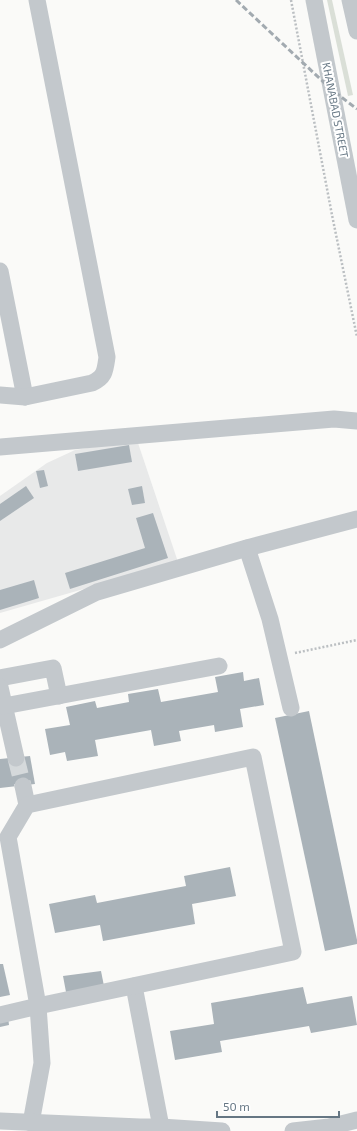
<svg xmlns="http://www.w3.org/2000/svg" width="357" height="1131" viewBox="0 0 357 1131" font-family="'Exo 2',sans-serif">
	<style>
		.built { fill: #e8e9e9 }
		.green { fill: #dadfd7 }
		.building { fill: #aab3b9 }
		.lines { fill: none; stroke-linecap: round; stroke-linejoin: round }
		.minor-tunnel { stroke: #d5d9db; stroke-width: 17; stroke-dasharray: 17 8; stroke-linecap: butt }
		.path { stroke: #bbbfc2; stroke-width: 2.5; stroke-dasharray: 2 2; stroke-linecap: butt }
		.minor { stroke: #c3c8cc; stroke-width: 17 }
		.rail { stroke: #a2aab0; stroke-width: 3; stroke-dasharray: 6 3; stroke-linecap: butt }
		.labels { text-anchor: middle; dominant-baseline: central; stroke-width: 4; stroke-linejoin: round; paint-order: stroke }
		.street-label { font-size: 11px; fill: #657683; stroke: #fff }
	</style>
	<rect width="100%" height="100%" fill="#fafaf8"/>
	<!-- built -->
	<polygon class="built" points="137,440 178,562 0,613 0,496 47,463 75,450"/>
	<!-- green -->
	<polygon class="green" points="327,0 332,0 353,95 348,96"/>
	<!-- building -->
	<g class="building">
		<polygon points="129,445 132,462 78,471 75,454"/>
		<polygon points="44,470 48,486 40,488 36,471"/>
		<polygon points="26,486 34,498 0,521 0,504"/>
		<polygon points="142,486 145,503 132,505 128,489"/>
		<polygon points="153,513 168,558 70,589 65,573 145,548 136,518"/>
		<polygon points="34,580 39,598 0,610 0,590"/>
		<polygon points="243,672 244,681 259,678 264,705 240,709 243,727 215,732 214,725 179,731 181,741 154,746 151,730 95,740 98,756 67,761 65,752 50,755 45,729 70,725 66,707 95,701 97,708 129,702 128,694 158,689 161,702 218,692 215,677"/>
		<polygon points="309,711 357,940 357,944 325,951 275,718"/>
		<polygon points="30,756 35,784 0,788 0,759"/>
		<polygon points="230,867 236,896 192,904 195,924 103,941 100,925 55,933 49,904 95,895 97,903 186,886 184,876"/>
		<polygon points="0,964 3,964 10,995 0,997"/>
		<polygon points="101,971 104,986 66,992 63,976"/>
		<polygon points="303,987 307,1004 352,996 357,1025 311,1033 309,1026 220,1041 222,1052 175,1060 170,1031 214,1024 211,1003"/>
		<polygon points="8,1017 9,1025 0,1027 0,1018"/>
	</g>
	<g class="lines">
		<!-- minor-tunnel -->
		<polyline class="minor-tunnel" points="16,758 23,786"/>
		<!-- path -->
		<g class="path">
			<polyline points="291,0 332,215 357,337"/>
			<polyline points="295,653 357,640"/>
		</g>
		<!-- minor -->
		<g class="minor">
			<polyline points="314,0 357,220"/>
			<polyline points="350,0 357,31"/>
			<polyline points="0,271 25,397"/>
			<path d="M0,395L25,397L92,383C105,377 105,371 107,357L37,0"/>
			<polyline points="0,447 334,419 357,421"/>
			<polyline points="247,548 270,619 291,708"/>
			<polyline points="0,640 97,592 247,548 357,519"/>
			<polyline points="0,678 53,668 59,696"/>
			<polyline points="0,687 16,758"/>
			<polyline points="4,706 219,666"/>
			<polyline points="23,786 27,805"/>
			<polyline points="134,986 161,1127"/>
			<polyline points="0,1015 38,1006 8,837 27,805 253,757 293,952 38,1006 42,1063 31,1123"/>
			<polyline points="0,1121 140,1127 161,1127 222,1131"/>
			<polyline points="293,1131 329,1127 357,1120"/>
		</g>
		<!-- rail -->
		<polyline class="rail" points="236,0 332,90 357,109"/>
	</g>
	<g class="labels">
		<!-- street labels -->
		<g class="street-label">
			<text transform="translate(336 110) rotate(79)">KHANABAD STREET</text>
		</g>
	</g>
	<!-- scale -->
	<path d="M217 1111v6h122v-6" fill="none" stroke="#657683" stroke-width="2"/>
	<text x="223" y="1111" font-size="12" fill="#657683" stroke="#ffffff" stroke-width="3" paint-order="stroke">50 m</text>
</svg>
